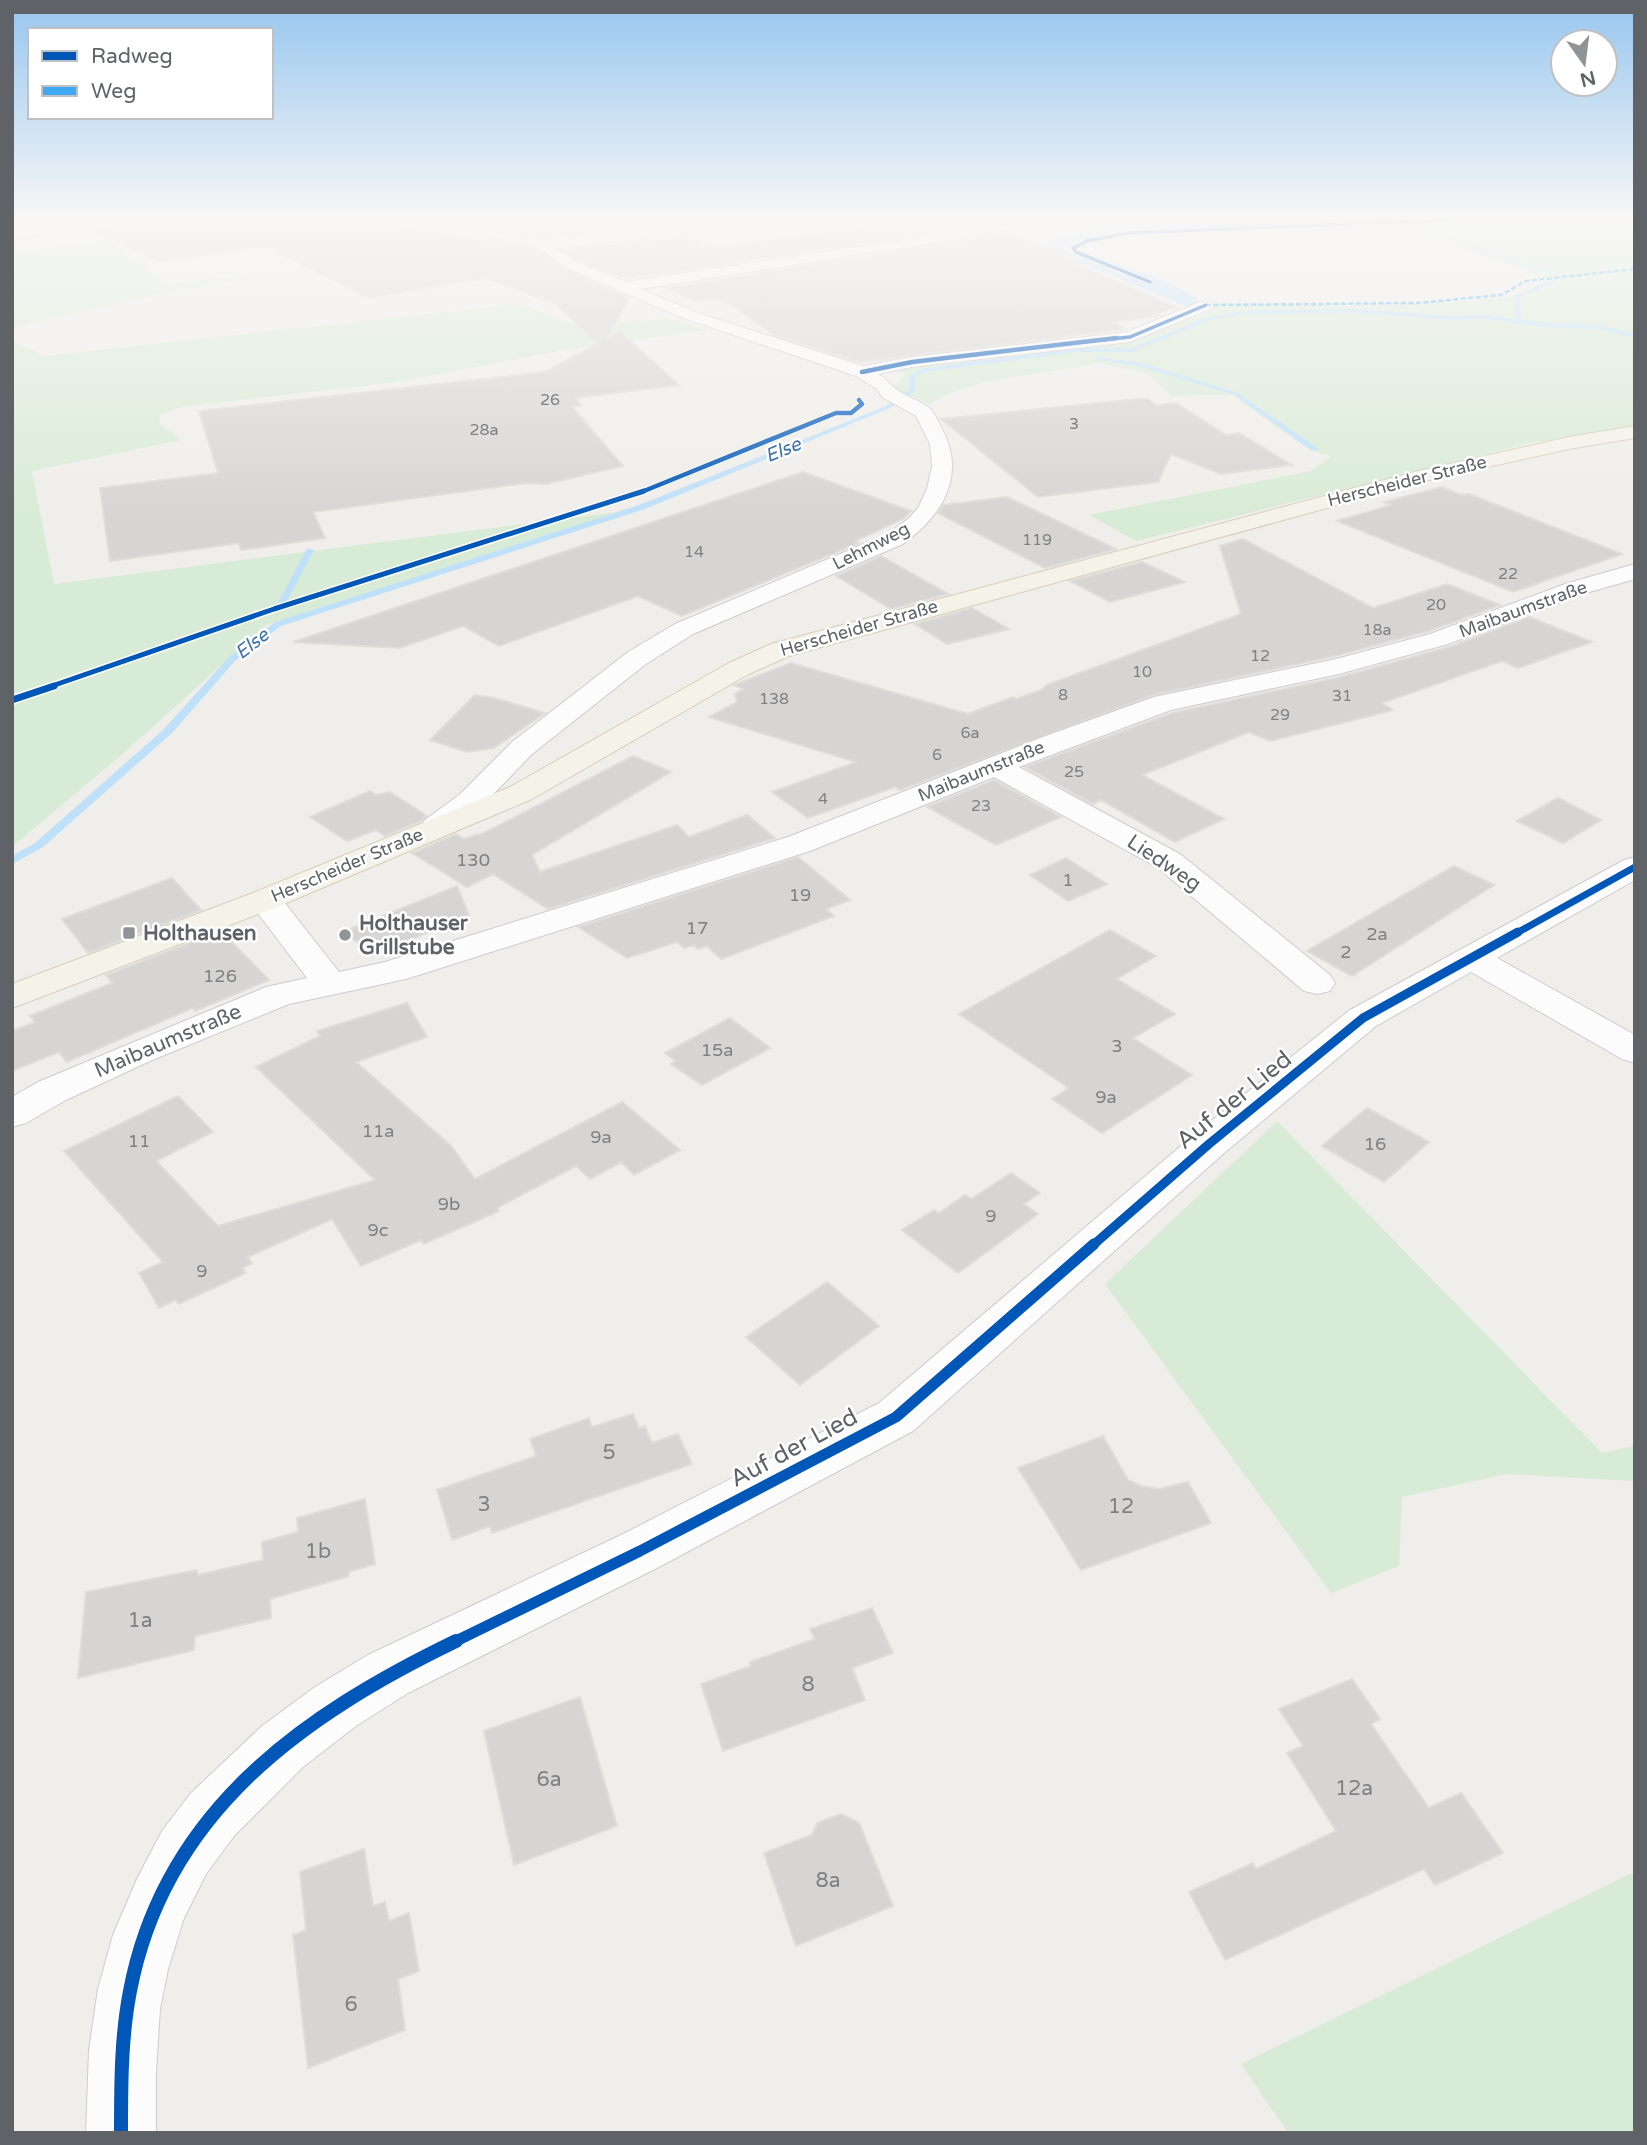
<svg xmlns="http://www.w3.org/2000/svg" width="1647" height="2145" viewBox="0 0 1647 2145" font-family="'Varela Round',sans-serif">
	<style>
		.green { fill: #d8ebd6 }
		.lines { fill: none; stroke-linecap: round; stroke-linejoin: round }
		.stream { fill: #bfe0f9; fill-rule: evenodd }
		.canal { fill: #bfe0f9; fill-rule: evenodd }
		.building { fill: #d6d5d3; stroke: #deddd9; stroke-width: 2 }
		.minor-casing { stroke: #cbcccc; stroke-width: 2 }
		.major-casing { stroke: #d7ceb8; stroke-width: 2 }
		.minor { fill: #fdfcfc; fill-rule: evenodd }
		.major { fill: #f4f2e9; fill-rule: evenodd }
		.quiet { stroke: #3fa9f5; stroke-width: 2.5; stroke-dasharray: 5 2.5; stroke-linecap: butt }
		.cycleway-far6-casing { stroke: #fff; stroke-width: 5 }
		.cycleway-far5-casing { stroke: #fff; stroke-width: 6 }
		.cycleway-far4-casing { stroke: #fff; stroke-width: 8 }
		.cycleway-far3-casing { stroke: #fff; stroke-width: 10 }
		.cycleway-far2-casing { stroke: #fff; stroke-width: 13 }
		.cycleway-far1-casing { stroke: #fff; stroke-width: 16 }
		.cycleway-casing { stroke: #fff; stroke-width: 18 }
		.cycleway-far6 { stroke: #0057b8; stroke-width: 3.5 }
		.cycleway-far5 { stroke: #0057b8; stroke-width: 4.5 }
		.cycleway-far4 { stroke: #0057b8; stroke-width: 5 }
		.cycleway-far3 { stroke: #0057b8; stroke-width: 7 }
		.cycleway-far2 { stroke: #0057b8; stroke-width: 9 }
		.cycleway-far1 { stroke: #0057b8; stroke-width: 11 }
		.cycleway { stroke: #0057b8; stroke-width: 14 }
		.poi-dot { fill: #919496; stroke: #fff; stroke-width: 2.5 }
		.labels { text-anchor: middle; dominant-baseline: central; stroke-width: 5; stroke-linejoin: round; paint-order: stroke }
		.far-number-label { font-size: 16px; fill: #7e8184 }
		.far-street-label { font-size: 18px; fill: #5f6368; stroke: #fff }
		.number-label { font-size: 18px; fill: #7e8184 }
		.far-water-label { font-size: 19px; font-style: italic; fill: #4174aa; stroke: #fff }
		.street-label { font-size: 21px; fill: #5f6368; stroke: #fff }
		.poi-label { font-size: 21px; font-weight: bold; fill: #5f6368; stroke: #fff; text-anchor: start }
		.near-number-label { font-size: 21px; fill: #7e8184 }
		.near-street-label { font-size: 24px; fill: #5f6368; stroke: #fff }
	</style>
	<rect width="100%" height="100%" fill="#efeeea"/>
	<!-- green -->
	<g class="green">
		<polygon points="1125,219 1383,219 1139,224"/>
		<polygon points="1485,219 1635,219 1635,428 1530,443 1136,541 1089,515 1311,471 1331,456 1310,450 1232,395 1171,396 1149,374 1101,363 984,382 946,395 930,404 894,389 904,375 879,361 1133,332 1207,315 1203,313 1216,303 1382,306 1507,298 1546,281 1518,268 1393,224"/>
		<polygon points="108,239 169,284 238,276 246,278 141,298 12,328 12,253"/>
		<polygon points="519,304 580,326 669,318 707,330 570,349 397,382 180,407 161,415 159,423 181,440 32,471 54,584 617,512 266,625 126,751 12,847 12,341 44,356"/>
		<polygon points="1277,1121 1602,1453 1635,1446 1635,1481 1506,1474 1402,1497 1399,1566 1331,1593 1105,1284"/>
		<polygon points="1632,1873 1635,1874 1635,2133 1288,2133 1241,2064"/>
	</g>
	<g class="lines">
		<!-- stream -->
		<g class="stream">
			<polygon points="681,219 707,225 724,225 707,227"/>
			<polygon points="1440,234 1554,273 1555,274 1550,275 1436,235"/>
			<polygon points="1556,278 1558,281 1520,298 1521,320 1603,326 1635,334 1635,338 1603,330 1532,326 1490,319 1453,320 1355,313 1249,314 1211,320 1132,352 1076,352 924,372 916,377 914,392 890,408 645,509 281,626 235,661 172,733 43,847 12,864 12,856 35,843 164,729 229,657 275,622 639,505 886,406 909,390 910,376 920,369 1076,348 1131,348 1208,317 1249,310 1355,309 1453,316 1490,315 1515,319 1515,296"/>
			<polygon points="1096,357 1141,363 1238,393 1319,449 1312,451 1234,395 1138,366 1098,360"/>
			<polygon points="307,548 314,550 286,603 279,605 278,603"/>
		</g>
		<!-- canal -->
		<path class="canal" d="M1251,219H1416L1408,224L1131,232L1101,236L1058,247C1085,253 1185,283 1200,302L1191,308L1084,265L1033,255L1031,251L1033,247L1050,246L1048,243L1050,239L1100,226L1131,222Z"/>
	</g>
	<!-- building -->
	<g class="building">
		<polygon points="118,219 397,219 405,226 525,247 541,252 564,269 629,298 607,339 620,332 679,385 575,398 581,405 572,407 623,466 546,484 527,483 313,512 325,538 241,550 239,543 110,561 100,488 218,473 199,411 545,372 597,344 556,304 485,278 369,298 265,246 160,262 88,229 109,226"/>
		<polygon points="440,219 647,219 648,225 652,226 543,238"/>
		<polygon points="906,219 974,219 988,225 625,279 576,259 564,250 683,237 716,248"/>
		<polygon points="1010,233 1079,261 1078,265 1179,308 1154,313 1160,316 1112,322 1126,329 860,362 774,335 730,304 714,298 695,301 665,288"/>
		<polygon points="1137,399 1148,399 1157,405 1176,403 1226,435 1239,433 1292,465 1221,474 1171,454 1158,482 1038,497 941,419"/>
		<polygon points="803,472 911,511 903,519 855,541 859,543 682,616 638,596 499,646 463,626 400,648 293,642"/>
		<polygon points="1442,487 1461,495 1469,494 1622,554 1513,592 1337,521 1391,505 1384,502"/>
		<polygon points="1007,497 1116,549 1045,568 938,513 943,505"/>
		<polygon points="1243,539 1373,608 1447,584 1500,605 1429,631 1335,656 1153,695 900,790 895,787 808,818 772,792 856,762 709,717 737,702 735,694 744,689 734,685 791,663 968,714 1013,697 1016,699 1041,690 1047,685 1241,614 1220,546"/>
		<polygon points="881,556 948,594 891,609 836,576"/>
		<polygon points="1142,562 1185,582 1110,602 1070,581"/>
		<polygon points="972,608 1009,629 947,644 915,624"/>
		<polygon points="1529,617 1592,642 1518,668 1502,661 1382,703 1393,710 1270,741 1249,732 1142,775 1224,819 1175,842 1101,800 1093,804 1025,767 1172,713 1340,677 1449,647"/>
		<polygon points="475,695 494,698 545,713 494,748 467,752 430,740"/>
		<polygon points="633,756 671,772 532,855 540,872 677,825 689,837 747,815 775,838 548,909 493,874 467,887 412,853 456,834 465,839 477,834 480,835"/>
		<polygon points="994,780 1061,817 996,845 927,807"/>
		<polygon points="370,791 376,795 390,792 427,816 421,821 385,836 376,830 347,841 310,817"/>
		<polygon points="1558,798 1601,820 1563,843 1517,821"/>
		<polygon points="798,857 850,900 826,909 834,916 721,959 707,946 698,949 694,945 684,948 677,942 627,958 578,927"/>
		<polygon points="1066,858 1107,884 1068,901 1030,875"/>
		<polygon points="1454,866 1494,885 1352,976 1307,951"/>
		<polygon points="172,878 201,910 88,953 62,919"/>
		<polygon points="457,886 469,915 372,956 345,931"/>
		<polygon points="1110,930 1156,956 1117,979 1175,1014 1133,1038 1192,1075 1102,1133 1052,1099 1069,1088 959,1014"/>
		<polygon points="221,931 269,980 195,1011 193,1008 67,1062 59,1052 12,1071 12,1031 35,1022 30,1016 112,983 106,975"/>
		<polygon points="407,1003 427,1037 356,1062 451,1146 475,1179 622,1102 680,1150 634,1175 621,1162 590,1179 576,1166 497,1208 499,1211 424,1244 421,1240 361,1266 332,1219 248,1257 252,1263 242,1268 246,1273 179,1304 176,1300 159,1308 139,1273 163,1262 64,1151 178,1096 213,1132 156,1161 218,1226 375,1180 256,1067 320,1036 317,1031"/>
		<polygon points="730,1018 770,1048 702,1085 671,1064 676,1061 665,1053"/>
		<polygon points="1367,1108 1429,1142 1384,1182 1322,1146"/>
		<polygon points="1011,1173 1040,1193 1024,1204 1038,1214 958,1273 902,1230 934,1210 939,1213 965,1195 971,1199"/>
		<polygon points="827,1282 879,1326 800,1385 746,1337"/>
		<polygon points="633,1414 639,1428 645,1426 652,1443 678,1434 692,1464 492,1533 490,1526 452,1540 437,1490 536,1456 530,1439 589,1418 592,1427"/>
		<polygon points="1103,1436 1128,1480 1141,1486 1160,1489 1188,1482 1211,1523 1081,1570 1018,1468"/>
		<polygon points="365,1499 375,1564 348,1572 349,1576 270,1599 271,1618 195,1636 194,1650 78,1678 86,1592 197,1570 198,1575 263,1560 262,1542 298,1532 297,1518"/>
		<polygon points="872,1608 893,1653 852,1668 865,1700 723,1751 701,1684 751,1666 750,1662 815,1639 810,1629"/>
		<polygon points="1352,1679 1380,1719 1371,1724 1429,1808 1461,1793 1503,1853 1435,1885 1424,1869 1225,1960 1189,1892 1253,1863 1256,1869 1336,1831 1287,1753 1303,1746 1279,1709"/>
		<polygon points="580,1697 617,1826 514,1865 484,1731"/>
		<polygon points="841,1814 859,1823 893,1906 796,1946 764,1853 812,1835 817,1823"/>
		<polygon points="364,1849 373,1906 385,1902 389,1921 409,1913 419,1971 398,1979 405,2030 308,2068 293,1935 306,1930 300,1872"/>
	</g>
	<g class="lines">
		<defs>
			<g id="minor">
				<polygon points="84,219 116,219 109,223 12,238 12,230"/>
				<path d="M399,219H427L543,241L659,228L791,219H852L845,223L659,236L557,248L575,261L625,282L1044,219L1046,222L1039,226L641,289L695,312L863,366L912,357L1127,332L1200,302H1212L1214,305L1212,308L1130,342L912,367L878,374C887,379 891,386 899,391C908,398 923,401 931,410C936,415 939,423 942,429C967,476 942,516 903,544L693,634L646,664L532,754L481,807L447,834L436,836L425,834L420,827L425,820L459,795L512,742L628,652L675,624L887,534L908,519L918,508L927,489L932,466L930,444L916,416L882,397L877,389L856,376L683,318L565,267L542,250L526,244L405,223Z"/>
				<polygon points="1635,564 1635,579 1586,593 1448,644 1339,674 1171,710 1019,767 1180,854 1330,975 1335,983 1330,991 1317,994 1304,991 1158,868 994,777 810,851 406,979 289,1004 150,1061 66,1100 26,1123 12,1127 12,1097 38,1082 266,987 307,978 248,900 253,893 265,890 277,893 339,972 385,962 788,837 1040,738 1154,697 1336,659 1430,634 1568,583"/>
				<polygon points="1635,857 1635,880 1497,958 1635,1035 1635,1063 1622,1059 1471,972 1376,1026 1223,1154 913,1431 659,1567 408,1693 356,1726 303,1767 234,1836 206,1874 184,1918 168,1969 160,2009 156,2071 156,2133 86,2133 89,2050 98,1989 113,1935 137,1879 162,1831 191,1793 262,1726 315,1687 368,1655 621,1535 879,1403 1195,1134 1350,1010 1624,860"/>
			</g>
			<polygon id="major" points="1635,426 1635,438 1569,449 1425,481 789,656 747,675 532,799 277,907 12,1008 12,984 253,893 510,787 729,663 771,644 1414,472 1569,437"/>
		</defs>
		<!-- minor casing -->
		<use href="#minor" class="minor-casing"/>
		<!-- major casing -->
		<use href="#major" class="major-casing"/>
		<!-- minor -->
		<use href="#minor" class="minor"/>
		<!-- major -->
		<use href="#major" class="major"/>
		<!-- quiet -->
		<polyline class="quiet" points="1206,305 1417,303 1501,295 1526,281 1635,269"/>
		<defs>
			<g id="cycleway-far6">
				<polyline points="1150,282 1076,252 1073,248 1087,241 1128,233 1471,219"/>
				<polyline points="1102,340 1130,337 1206,305"/>
			</g>
			<g id="cycleway-far5">
				<polyline points="862,372 912,362 1117,338"/>
				<polyline points="639,493 836,413 851,413 862,404 859,400"/>
			</g>
			<polyline id="cycleway-far4" points="49,687 274,609 644,491"/>
			<g id="cycleway-far3">
				<polyline points="12,700 54,686"/>
				<polyline points="1515,934 1635,867"/>
			</g>
			<polyline id="cycleway-far2" points="1092,1246 1209,1144 1363,1018 1518,932"/>
			<polyline id="cycleway-far1" points="452,1643 640,1551 896,1417 1094,1244"/>
			<path id="cycleway" d="M121,2133C121,2085 121,2037 130,1991C164,1812 303,1715 456,1641"/>
		</defs>
		<!-- cycleway-far6 casing -->
		<use href="#cycleway-far6" class="cycleway-far6-casing"/>
		<!-- cycleway-far5 casing -->
		<use href="#cycleway-far5" class="cycleway-far5-casing"/>
		<!-- cycleway-far4 casing -->
		<use href="#cycleway-far4" class="cycleway-far4-casing"/>
		<!-- cycleway-far3 casing -->
		<use href="#cycleway-far3" class="cycleway-far3-casing"/>
		<!-- cycleway-far2 casing -->
		<use href="#cycleway-far2" class="cycleway-far2-casing"/>
		<!-- cycleway-far1 casing -->
		<use href="#cycleway-far1" class="cycleway-far1-casing"/>
		<!-- cycleway casing -->
		<use href="#cycleway" class="cycleway-casing"/>
		<!-- cycleway-far6 -->
		<use href="#cycleway-far6" class="cycleway-far6"/>
		<!-- cycleway-far5 -->
		<use href="#cycleway-far5" class="cycleway-far5"/>
		<!-- cycleway-far4 -->
		<use href="#cycleway-far4" class="cycleway-far4"/>
		<!-- cycleway-far3 -->
		<use href="#cycleway-far3" class="cycleway-far3"/>
		<!-- cycleway-far2 -->
		<use href="#cycleway-far2" class="cycleway-far2"/>
		<!-- cycleway-far1 -->
		<use href="#cycleway-far1" class="cycleway-far1"/>
		<!-- cycleway -->
		<use href="#cycleway" class="cycleway"/>
	</g>
	<!-- sky -->
	<linearGradient id="sky" x2="0" y2="1"><stop stop-color="#97c6ef"/><stop offset="0.42" stop-color="#f8f7f6"/><stop offset="1" stop-color="#f8f7f6" stop-opacity="0"/></linearGradient>
	<rect width="1647" height="519" fill="url(#sky)"/>
	<!-- markers -->
	<g class="poi-dot">
		<rect x="122" y="926" width="14" height="14" rx="3.5"/>
		<circle cx="345" cy="935" r="7"/>
	</g>
	<g class="labels">
		<!-- far-number labels -->
		<g class="far-number-label">
			<text x="550" y="400">26</text>
			<text x="1074" y="424">3</text>
			<text x="484" y="430">28a</text>
			<text x="1037" y="540">119</text>
			<text x="694" y="552">14</text>
			<text x="1508" y="574">22</text>
			<text x="1436" y="605">20</text>
			<text x="1377" y="630">18a</text>
			<text x="1260" y="656">12</text>
			<text x="1142" y="672">10</text>
			<text x="1063" y="695">8</text>
			<text x="1342" y="696">31</text>
			<text x="774" y="699">138</text>
			<text x="1280" y="715">29</text>
			<text x="970" y="733">6a</text>
			<text x="937" y="755">6</text>
			<text x="1074" y="772">25</text>
			<text x="823" y="799">4</text>
			<text x="981" y="806">23</text>
		</g>
		<!-- far-street labels -->
		<g class="far-street-label">
			<text transform="translate(1407 481) rotate(-14)">Herscheider Straße</text>
			<text transform="translate(871 546) rotate(-27)">Lehmweg</text>
			<text transform="translate(1523 609) rotate(-20)">Maibaumstraße</text>
			<text transform="translate(859 628) rotate(-16)">Herscheider Straße</text>
			<text transform="translate(981 771) rotate(-22)">Maibaumstraße</text>
			<text transform="translate(347 865) rotate(-23)">Herscheider Straße</text>
		</g>
		<!-- number labels -->
		<g class="number-label">
			<text x="473" y="860">130</text>
			<text x="1068" y="880">1</text>
			<text x="800" y="895">19</text>
			<text x="697" y="928">17</text>
			<text x="1377" y="934">2a</text>
			<text x="1346" y="952">2</text>
			<text x="220" y="976">126</text>
			<text x="1117" y="1046">3</text>
			<text x="717" y="1050">15a</text>
			<text x="1106" y="1097">9a</text>
			<text x="378" y="1131">11a</text>
			<text x="601" y="1137">9a</text>
			<text x="139" y="1141">11</text>
			<text x="1375" y="1144">16</text>
			<text x="449" y="1204">9b</text>
			<text x="991" y="1216">9</text>
			<text x="378" y="1230">9c</text>
			<text x="202" y="1271">9</text>
		</g>
		<!-- far-water labels -->
		<g class="far-water-label">
			<text transform="translate(783 450) rotate(-22)">Else</text>
			<text transform="translate(252 644) rotate(-38)">Else</text>
		</g>
		<!-- street labels -->
		<g class="street-label">
			<text transform="translate(1164 863) rotate(34)">Liedweg</text>
			<text transform="translate(168 1041) rotate(-23)">Maibaumstraße</text>
		</g>
		<!-- poi labels -->
		<g class="poi-label">
			<text x="359" y="923">Holthauser<tspan x="359" dy="24">Grillstube</tspan></text>
			<text x="143" y="933">Holthausen</text>
		</g>
		<!-- near-number labels -->
		<g class="near-number-label">
			<text x="609" y="1452">5</text>
			<text x="484" y="1504">3</text>
			<text x="1121" y="1506">12</text>
			<text x="318" y="1551">1b</text>
			<text x="140" y="1620">1a</text>
			<text x="808" y="1684">8</text>
			<text x="549" y="1779">6a</text>
			<text x="1354" y="1788">12a</text>
			<text x="828" y="1880">8a</text>
			<text x="351" y="2004">6</text>
		</g>
		<!-- near-street labels -->
		<g class="near-street-label">
			<text transform="translate(1234 1100) rotate(-39)">Auf der Lied</text>
			<text transform="translate(794 1448) rotate(-28)">Auf der Lied</text>
		</g>
	</g>
	<!-- border -->
	<rect width="1647" height="2145" fill="none" stroke="#5f6368" stroke-width="28"/>
	<!-- legend -->
	<rect x="28" y="28" width="245" height="91" fill="#ffffff" stroke="#bfc1c3" stroke-width="2"/>
	<rect x="42" y="51" width="35" height="10" fill="#0057b8" stroke="#bfc1c3" stroke-width="2"/>
	<text x="91" y="63" font-size="21" fill="#5f6368">Radweg</text>
	<rect x="42" y="86" width="35" height="10" fill="#3fa9f5" stroke="#bfc1c3" stroke-width="2"/>
	<text x="91" y="98" font-size="21" fill="#5f6368">Weg</text>
	<!-- north arrow -->
	<g transform="translate(1584 63) rotate(166)"><circle r="33" fill="#ffffff" stroke="#bfc1c3" stroke-width="2"/>
	<path d="M0-5L12 26L0 18L-12 26Z" fill="#919496"/>
	<text y="-10" font-size="19" font-weight="bold" text-anchor="middle" fill="#5f6368">N</text>
	</g>
</svg>
